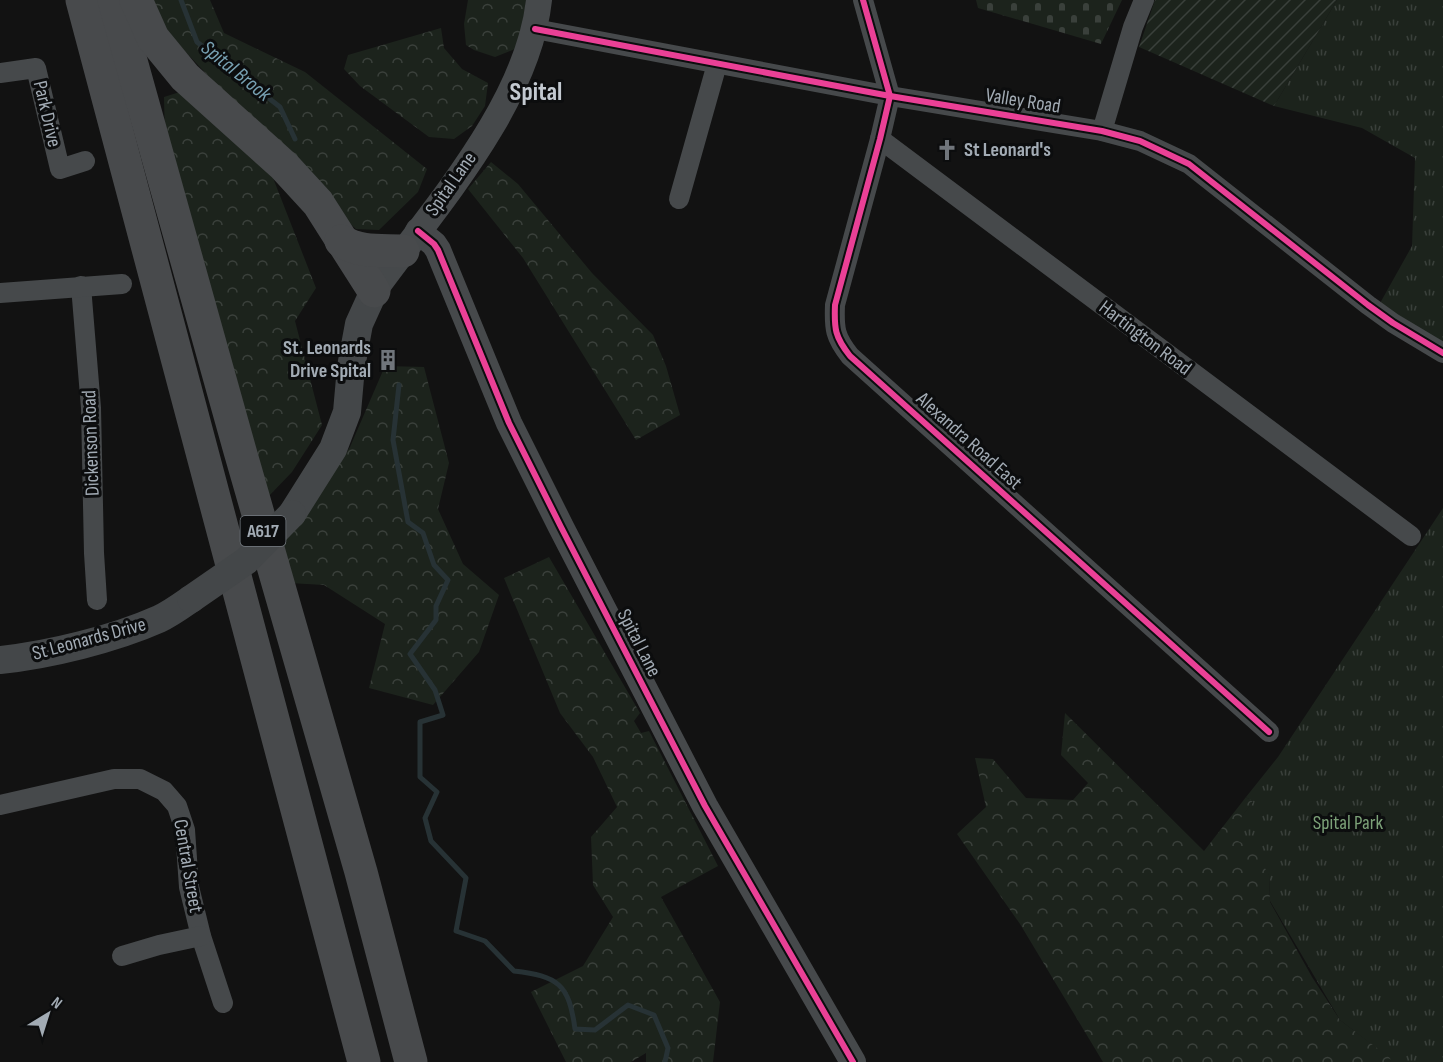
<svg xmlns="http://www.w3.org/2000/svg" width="1443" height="1062" viewBox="0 0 1443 1062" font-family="'Sofia Sans Condensed',sans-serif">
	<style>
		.grass { fill: url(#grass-tufts) }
		.forest { fill: url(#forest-crowns) }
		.cemetery { fill: url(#cemetery-stones) }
		.garden { fill: url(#garden-furrows) }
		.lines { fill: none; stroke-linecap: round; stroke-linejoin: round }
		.stream { stroke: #273235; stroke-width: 5 }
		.minor { stroke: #46494b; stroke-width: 20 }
		.tertiary { stroke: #46494b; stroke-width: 26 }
		.secondary { stroke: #444749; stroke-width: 28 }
		.trunk { stroke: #484a4c; stroke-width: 33 }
		.secondary-bridge { stroke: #444749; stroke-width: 28 }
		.cycleway-casing { stroke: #0c0d0e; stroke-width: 10 }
		.cycleway { stroke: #ea4096; stroke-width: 6 }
		.labels { text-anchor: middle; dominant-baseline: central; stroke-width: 6; stroke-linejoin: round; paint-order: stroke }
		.shield { fill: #0c0d0e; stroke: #757c82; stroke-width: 1.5 }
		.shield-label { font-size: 18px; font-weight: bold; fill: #a2abb4 }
		.street-label { font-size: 20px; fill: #a2abb4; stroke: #0c0d0e }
		.poi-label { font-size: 20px; font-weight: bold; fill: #a2abb4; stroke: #0c0d0e; text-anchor: start }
		.park-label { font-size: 20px; fill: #7ca178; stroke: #0c0d0e }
		.water-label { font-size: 21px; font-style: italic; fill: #77a0b2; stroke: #0c0d0e }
		.district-label { font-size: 26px; font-weight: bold; fill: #c3c9d0; stroke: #0c0d0e }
	</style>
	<defs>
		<pattern id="grass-tufts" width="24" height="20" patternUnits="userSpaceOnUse" patternTransform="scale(1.5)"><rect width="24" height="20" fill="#1c231c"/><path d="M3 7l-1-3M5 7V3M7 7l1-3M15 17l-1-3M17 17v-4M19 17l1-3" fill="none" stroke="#3a403b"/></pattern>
		<pattern id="forest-crowns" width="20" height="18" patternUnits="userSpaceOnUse" patternTransform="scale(1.5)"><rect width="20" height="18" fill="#1c231c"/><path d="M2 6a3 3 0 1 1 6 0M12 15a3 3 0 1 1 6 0" fill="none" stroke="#3a403b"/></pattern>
		<pattern id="cemetery-stones" width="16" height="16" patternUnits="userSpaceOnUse" patternTransform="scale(1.5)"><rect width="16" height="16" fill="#1c231c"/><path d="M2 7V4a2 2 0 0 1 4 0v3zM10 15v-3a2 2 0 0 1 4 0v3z" fill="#3a403b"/></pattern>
		<pattern id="garden-furrows" width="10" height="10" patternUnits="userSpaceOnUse" patternTransform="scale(1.5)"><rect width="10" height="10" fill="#1c231c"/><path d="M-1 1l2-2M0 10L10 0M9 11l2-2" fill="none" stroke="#3a403b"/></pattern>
	</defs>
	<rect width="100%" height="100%" fill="#121212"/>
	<!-- grass -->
	<g class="grass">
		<polygon points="1337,0 1443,0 1443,344 1379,305 1412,246 1415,158 1362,128 1274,106"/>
		<polygon points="1443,508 1443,1062 1391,1062 1389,1058 1340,1020 1270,901 1269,875 1226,836 1253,802 1246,797 1278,757"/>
	</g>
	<!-- forest -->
	<g class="forest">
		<polygon points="151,0 210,0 224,33 305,72 427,169 418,192 379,230 356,229 338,213 162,27"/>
		<polygon points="468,0 526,0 523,24 515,49 495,57 474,50 466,45 464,24"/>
		<polygon points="441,28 444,48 462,69 488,83 485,106 472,126 454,139 429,137 360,86 344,69 348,55"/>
		<polygon points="183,91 266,160 316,288 295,321 322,425 292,472 265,500 165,141 164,97"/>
		<polygon points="491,162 518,184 592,273 653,335 666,366 680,415 636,440 523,258 468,189"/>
		<polygon points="385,366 424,367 449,463 438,509 463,564 499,595 479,652 433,705 369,688 385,624 324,585 290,583 279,548 320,493 350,447"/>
		<polygon points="549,557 640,713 634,721 641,733 649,731 718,866 661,897 720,1002 713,1062 646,1062 646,1053 631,1062 566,1062 531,992 583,966 613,917 593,885 591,837 617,807 593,757 560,713 504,578"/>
		<polygon points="1065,713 1204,851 1246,797 1253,802 1227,836 1253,848 1269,875 1270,902 1312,977 1340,1020 1390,1058 1391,1062 1103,1062 1020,924 957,834 986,807 975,758 993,759 1026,798 1073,800 1088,783 1061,755"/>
	</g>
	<!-- cemetery -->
	<polygon class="cemetery" points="976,0 1122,0 1101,44 978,8"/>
	<!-- garden -->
	<polygon class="garden" points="1155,0 1337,0 1274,106 1139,47"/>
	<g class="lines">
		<!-- stream -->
		<g class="stream">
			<polyline points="181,0 197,42 280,107 295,139"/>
			<path d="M399,385L393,440L408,522L423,533L434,565L448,580L436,606V620L410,654L435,690L443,715L420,722V777L437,792L425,818L431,841L466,878L456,931L485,941L514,971C558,976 569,984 575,1029L595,1030L628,1005L654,1015L668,1048L665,1062"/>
		</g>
		<!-- minor -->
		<g class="minor">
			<path d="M863,0L890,96L880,139L835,305C834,329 835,337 850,356L1269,732"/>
			<polyline points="535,29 890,96 1102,131 1140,141 1189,164 1368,305 1393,323 1443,353"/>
			<polyline points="0,73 36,68 60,169 85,161"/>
			<polyline points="1102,131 1133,27 1144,0"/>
			<polyline points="880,139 1411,536"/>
			<polyline points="679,199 717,64"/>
			<polyline points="81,286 91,408 94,553 97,600"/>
			<polyline points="0,293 122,284"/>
			<polyline points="0,805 114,779 140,779 164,791 177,806 185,830 189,887 201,936 223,1003"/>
			<polyline points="122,956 159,945 201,936"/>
		</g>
		<!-- tertiary -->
		<g class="tertiary">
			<polyline points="418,231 434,244 438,250 509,423 561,527 705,806 853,1062"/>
			<path d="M374,291C434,208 528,104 539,0"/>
		</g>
		<!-- secondary -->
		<g class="secondary">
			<polyline points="292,514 333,449 347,412 351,367 359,324 374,291"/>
			<path d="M0,660C49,655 114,639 159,619C170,614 181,606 191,599"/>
		</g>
		<!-- trunk -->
		<g class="trunk">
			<polyline points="82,0 364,1062"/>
			<polyline points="114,0 240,451 361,872 411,1062"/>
			<polyline points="136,0 153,38 185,77 284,166 318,203 374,291"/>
			<path d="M341,241C361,253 380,250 403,251"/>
		</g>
		<!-- secondary-bridge -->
		<polyline class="secondary-bridge" points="191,599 246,561 292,514"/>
		<defs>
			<g id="cycleway">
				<path d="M863,0L890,96L880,139L835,305C834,329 835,337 850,356L1269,732"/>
				<polyline points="535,29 890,96 1102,131 1140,141 1189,164 1368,305 1393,323 1443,353"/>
				<polyline points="418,231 434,244 438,250 509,423 561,527 705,806 853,1062"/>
			</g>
		</defs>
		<!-- cycleway casing -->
		<use href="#cycleway" class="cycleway-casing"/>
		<!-- cycleway -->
		<use href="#cycleway" class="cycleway"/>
	</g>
	<!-- icons -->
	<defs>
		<symbol id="church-bare" viewBox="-9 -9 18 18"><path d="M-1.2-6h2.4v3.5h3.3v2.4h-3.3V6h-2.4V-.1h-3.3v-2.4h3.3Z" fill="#70757b" stroke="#0c0d0e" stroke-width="2.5" paint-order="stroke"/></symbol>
		<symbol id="building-bare" viewBox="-9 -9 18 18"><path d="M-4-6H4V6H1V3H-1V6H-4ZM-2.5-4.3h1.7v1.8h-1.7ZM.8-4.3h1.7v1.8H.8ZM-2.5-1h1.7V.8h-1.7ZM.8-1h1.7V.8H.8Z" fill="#70757b" stroke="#0c0d0e" stroke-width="2.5" paint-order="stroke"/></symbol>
	</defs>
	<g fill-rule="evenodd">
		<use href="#church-bare" x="932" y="135" width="30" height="30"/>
		<use href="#building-bare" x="373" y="345" width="30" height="30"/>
	</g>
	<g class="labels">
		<!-- shield labels -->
		<rect class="shield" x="240.5" y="516" width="45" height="30" rx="4.5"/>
		<g class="shield-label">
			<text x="263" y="531">A617</text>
		</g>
		<!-- street labels -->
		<g class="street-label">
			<text transform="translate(1023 101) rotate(9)">Valley Road</text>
			<text transform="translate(47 114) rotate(77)">Park Drive</text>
			<text transform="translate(451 184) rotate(-55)">Spital Lane</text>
			<text transform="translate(1145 338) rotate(37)">Hartington Road</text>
			<text transform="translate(969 441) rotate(42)">Alexandra Road East</text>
			<text transform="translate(91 443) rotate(-92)">Dickenson Road</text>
			<text transform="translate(89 639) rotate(-15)">St Leonards Drive</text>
			<text transform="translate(639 643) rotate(63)">Spital Lane</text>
			<text transform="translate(188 866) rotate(80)">Central Street</text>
		</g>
		<!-- poi labels -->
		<g class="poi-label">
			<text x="964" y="150">St Leonard's</text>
			<text x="371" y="348" text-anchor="end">St. Leonards<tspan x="371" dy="23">Drive Spital</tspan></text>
		</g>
		<!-- park labels -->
		<g class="park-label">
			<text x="1348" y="823">Spital Park</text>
		</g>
		<!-- water labels -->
		<g class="water-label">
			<text transform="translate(236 71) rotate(39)">Spital Brook</text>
		</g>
		<!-- district labels -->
		<g class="district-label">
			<text x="536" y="92">Spital</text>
		</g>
	</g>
	<!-- north arrow -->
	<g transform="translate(48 1014) rotate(38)" stroke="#0c0d0e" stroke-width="4.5" paint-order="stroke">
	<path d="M0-4.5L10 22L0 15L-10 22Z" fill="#a2abb4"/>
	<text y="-9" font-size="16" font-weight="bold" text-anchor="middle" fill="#a2abb4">N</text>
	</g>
</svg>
